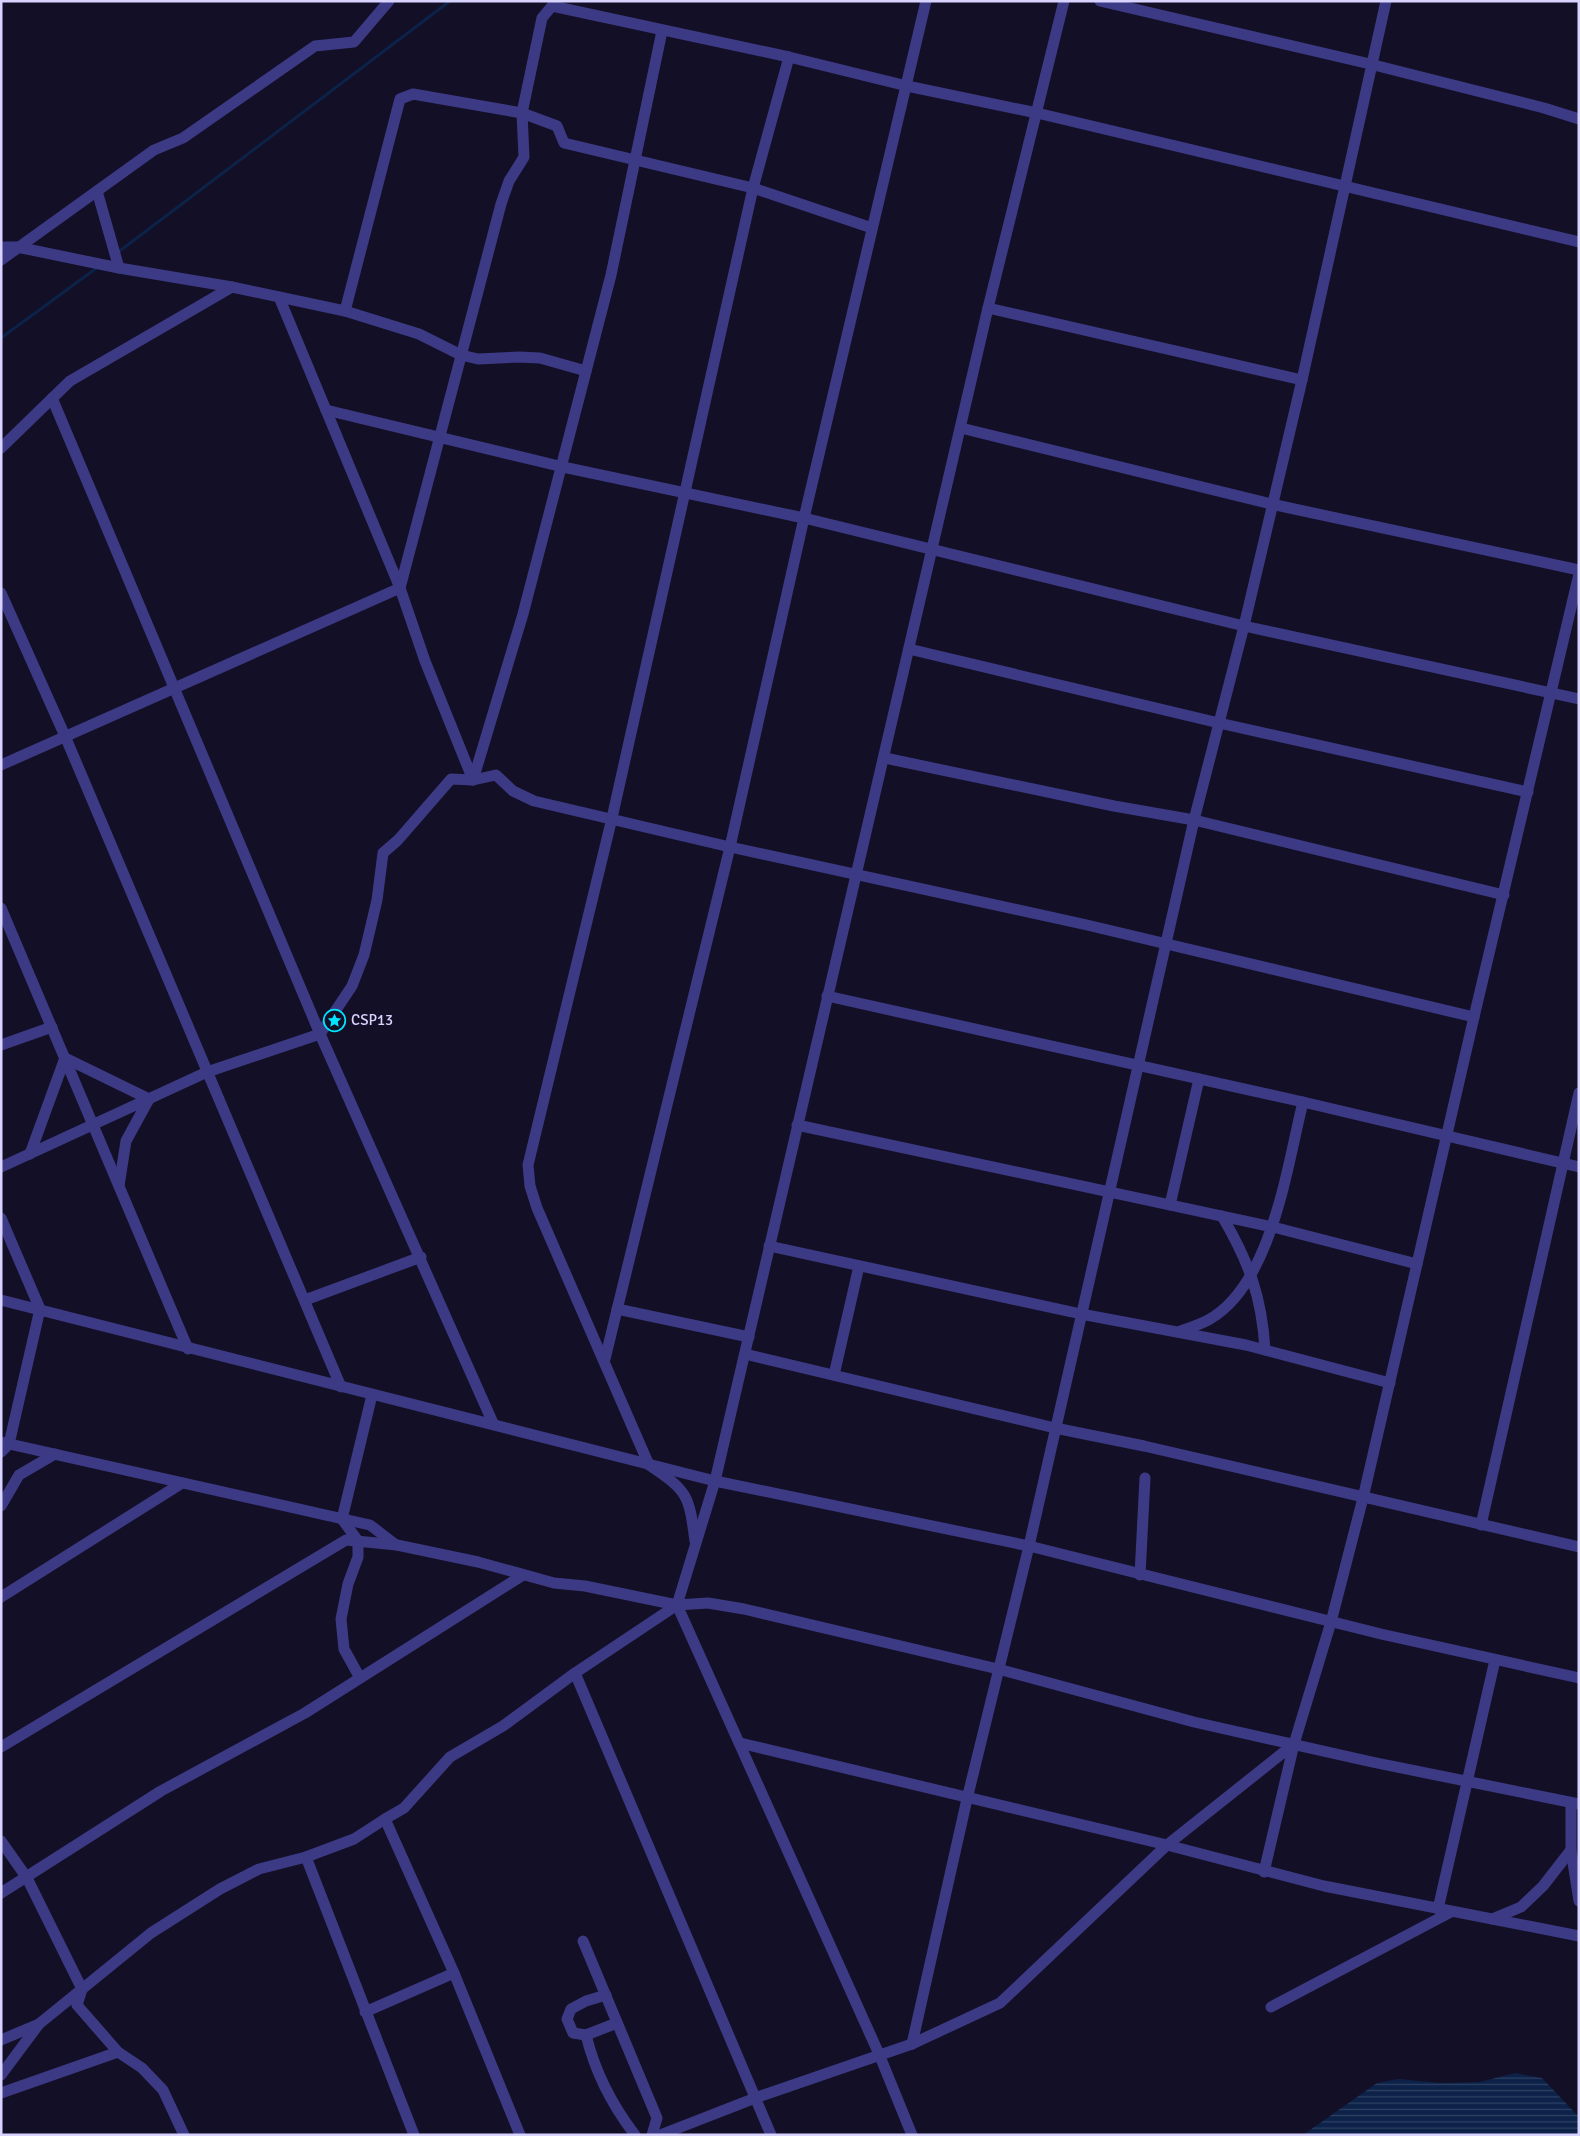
<svg xmlns="http://www.w3.org/2000/svg" width="1580" height="2136" viewBox="0 0 1580 2136" font-family="Signika,sans-serif">
	<style>
		.water { fill: url(#water-rules) }
		.lines { fill: none; stroke-linecap: round; stroke-linejoin: round }
		.stream { stroke: #0c2248; stroke-width: 3 }
		.street { stroke: #3d3a85; stroke-width: 11 }
		.labels { text-anchor: middle; dominant-baseline: central; stroke-width: 4.5; stroke-linejoin: round; paint-order: stroke }
		.poi-label { font-size: 15px; fill: #d9d4ff; stroke: #130f26; text-anchor: start }
	</style>
	<defs>
		<pattern id="water-rules" width="6" height="5" patternUnits="userSpaceOnUse" patternTransform="scale(1.25)"><rect width="6" height="5" fill="#0c2248"/><path d="M0 2.5h6" fill="none" stroke="#2f4163"/></pattern>
	</defs>
	<rect width="100%" height="100%" fill="#130f26"/>
	<!-- water -->
	<polygon class="water" points="1515,2073 1542,2078 1579,2117 1579,2135 1303,2135 1377,2083 1398,2079 1441,2083 1480,2082"/>
	<g class="lines">
		<!-- stream -->
		<g class="stream">
			<polyline points="117,253 450,1"/>
			<polyline points="1,338 98,267"/>
		</g>
		<!-- street -->
		<g class="street">
			<polyline points="1100,1 1370,64 1544,108 1579,119"/>
			<polyline points="97,191 119,268"/>
			<polyline points="1,247 17,247 119,268 232,287 345,311 419,334 461,355 478,359 519,357 540,358 586,371"/>
			<polyline points="1,260 154,150 183,138 315,46 354,42 389,1"/>
			<polyline points="279,297 400,588 425,661 473,780"/>
			<polyline points="988,308 1302,380"/>
			<polyline points="345,311 400,99 413,94 522,113 557,126 564,143 753,188 872,228"/>
			<polyline points="52,398 320,1034 493,1423"/>
			<polyline points="326,410 563,467 804,518 1244,626 1579,699"/>
			<polyline points="961,428 1271,504 1579,570"/>
			<polyline points="1,448 70,381 232,287"/>
			<polyline points="1,593 65,736 341,1387"/>
			<polyline points="909,649 1219,723 1528,792"/>
			<polyline points="885,758 1114,806 1194,820 1504,895"/>
			<polyline points="1,765 400,588 501,204 509,181 524,157 522,113 542,18 552,6 789,57 907,86 1037,113 1579,242"/>
			<polyline points="473,780 523,614 611,275 662,31"/>
			<polyline points="1,908 188,1349"/>
			<polyline points="827,996 1303,1102 1579,1167"/>
			<polyline points="1,1045 52,1027"/>
			<polyline points="797,1125 1273,1227 1417,1264"/>
			<polyline points="30,1154 65,1058 149,1099 126,1141 119,1186"/>
			<polyline points="1,1167 207,1072 320,1034 352,986 364,955 377,900 383,853 398,840 451,779 473,780 496,775 513,791 534,801 730,847 1087,925 1474,1017"/>
			<polyline points="1170,1205 1199,1079"/>
			<path d="M1222,1216C1249,1262 1262,1297 1265,1350"/>
			<polyline points="1,1218 40,1309 9,1444 1,1452"/>
			<polyline points="769,1246 1081,1314 1246,1345 1390,1383"/>
			<polyline points="1,1300 715,1481 1029,1546 1381,1634 1579,1678"/>
			<polyline points="305,1300 421,1257"/>
			<polyline points="617,1309 749,1337"/>
			<path d="M1178,1332C1188,1328 1200,1325 1210,1319C1272,1283 1287,1166 1303,1102"/>
			<polyline points="745,1354 1055,1428 1144,1446 1579,1547"/>
			<polyline points="605,1359 730,847 804,518 926,1"/>
			<polyline points="834,1375 859,1266"/>
			<polyline points="1,1442 370,1525 396,1545"/>
			<polyline points="1,1506 19,1475 55,1454"/>
			<polyline points="1481,1525 1579,1093"/>
			<path d="M695,1541C689,1495 688,1491 649,1465L537,1208L530,1186L528,1165L612,818L753,188L789,57"/>
			<polyline points="1140,1575 1145,1478"/>
			<polyline points="1,1597 182,1483"/>
			<polyline points="677,1605 879,2054 912,2135"/>
			<polyline points="575,1673 771,2135"/>
			<polyline points="360,1678 344,1649 341,1619 348,1584 358,1557 358,1541 342,1519 372,1395"/>
			<polyline points="740,1743 1167,1845 1324,1886 1579,1936"/>
			<polyline points="1,1747 346,1540 397,1545 478,1562 554,1583 585,1586 677,1605 708,1603 744,1609 998,1669 1194,1722 1372,1762 1579,1804"/>
			<polyline points="1571,1803 1571,1850 1579,1901"/>
			<polyline points="385,1819 454,1973 520,2135"/>
			<polyline points="1,1841 27,1878 82,1989 77,2005 118,2052 142,2068 163,2090 184,2135"/>
			<polyline points="306,1857 414,2135"/>
			<polyline points="1264,1872 1294,1744 1331,1622 1363,1498 1474,1017 1579,574"/>
			<polyline points="1,1893 161,1791 305,1713 523,1575"/>
			<polyline points="1438,1909 1495,1660"/>
			<polyline points="1492,1919 1521,1907 1543,1886 1571,1850"/>
			<polyline points="583,1941 657,2118 652,2135"/>
			<polyline points="606,1995 586,2001 571,2009 567,2019 573,2033 586,2035 617,2023"/>
			<polyline points="1271,2007 1451,1912"/>
			<polyline points="365,2012 454,1973"/>
			<path d="M586,2035C595,2072 612,2105 635,2135"/>
			<polyline points="1,2040 39,2024"/>
			<polyline points="912,2044 967,1799 1029,1546 1194,820 1244,626 1302,380 1386,1"/>
			<polyline points="1,2075 39,2024 151,1933 220,1889 259,1869 306,1857 354,1839 385,1819 404,1808 450,1757 503,1726 575,1673 677,1605 715,1481 988,308 1064,1"/>
			<polyline points="1,2093 118,2052"/>
			<polyline points="660,2135 755,2098 912,2044 1000,2003 1167,1845 1294,1744"/>
		</g>
	</g>
	<!-- icons -->
	<defs>
		<symbol id="sight-ring" viewBox="-11 -11 22 22"><circle r="9.5" fill="#130f26" stroke="#00e5ff" stroke-width="1.5"/><path d="M0-6L1.8-2.2L6-1.7L2.9 1.2L3.7 5.4L0 3.3L-3.7 5.4L-2.9 1.2L-6-1.7L-1.8-2.2Z" fill="#00e5ff"/></symbol>
	</defs>
	<g fill-rule="evenodd">
		<use href="#sight-ring" x="322" y="1008" width="25" height="25"/>
	</g>
	<g class="labels">
		<!-- poi labels -->
		<g class="poi-label">
			<text x="351" y="1020">CSP13</text>
		</g>
	</g>
	<!-- border -->
	<rect width="1580" height="2136" fill="none" stroke="#d9d4ff" stroke-width="5"/>
</svg>
